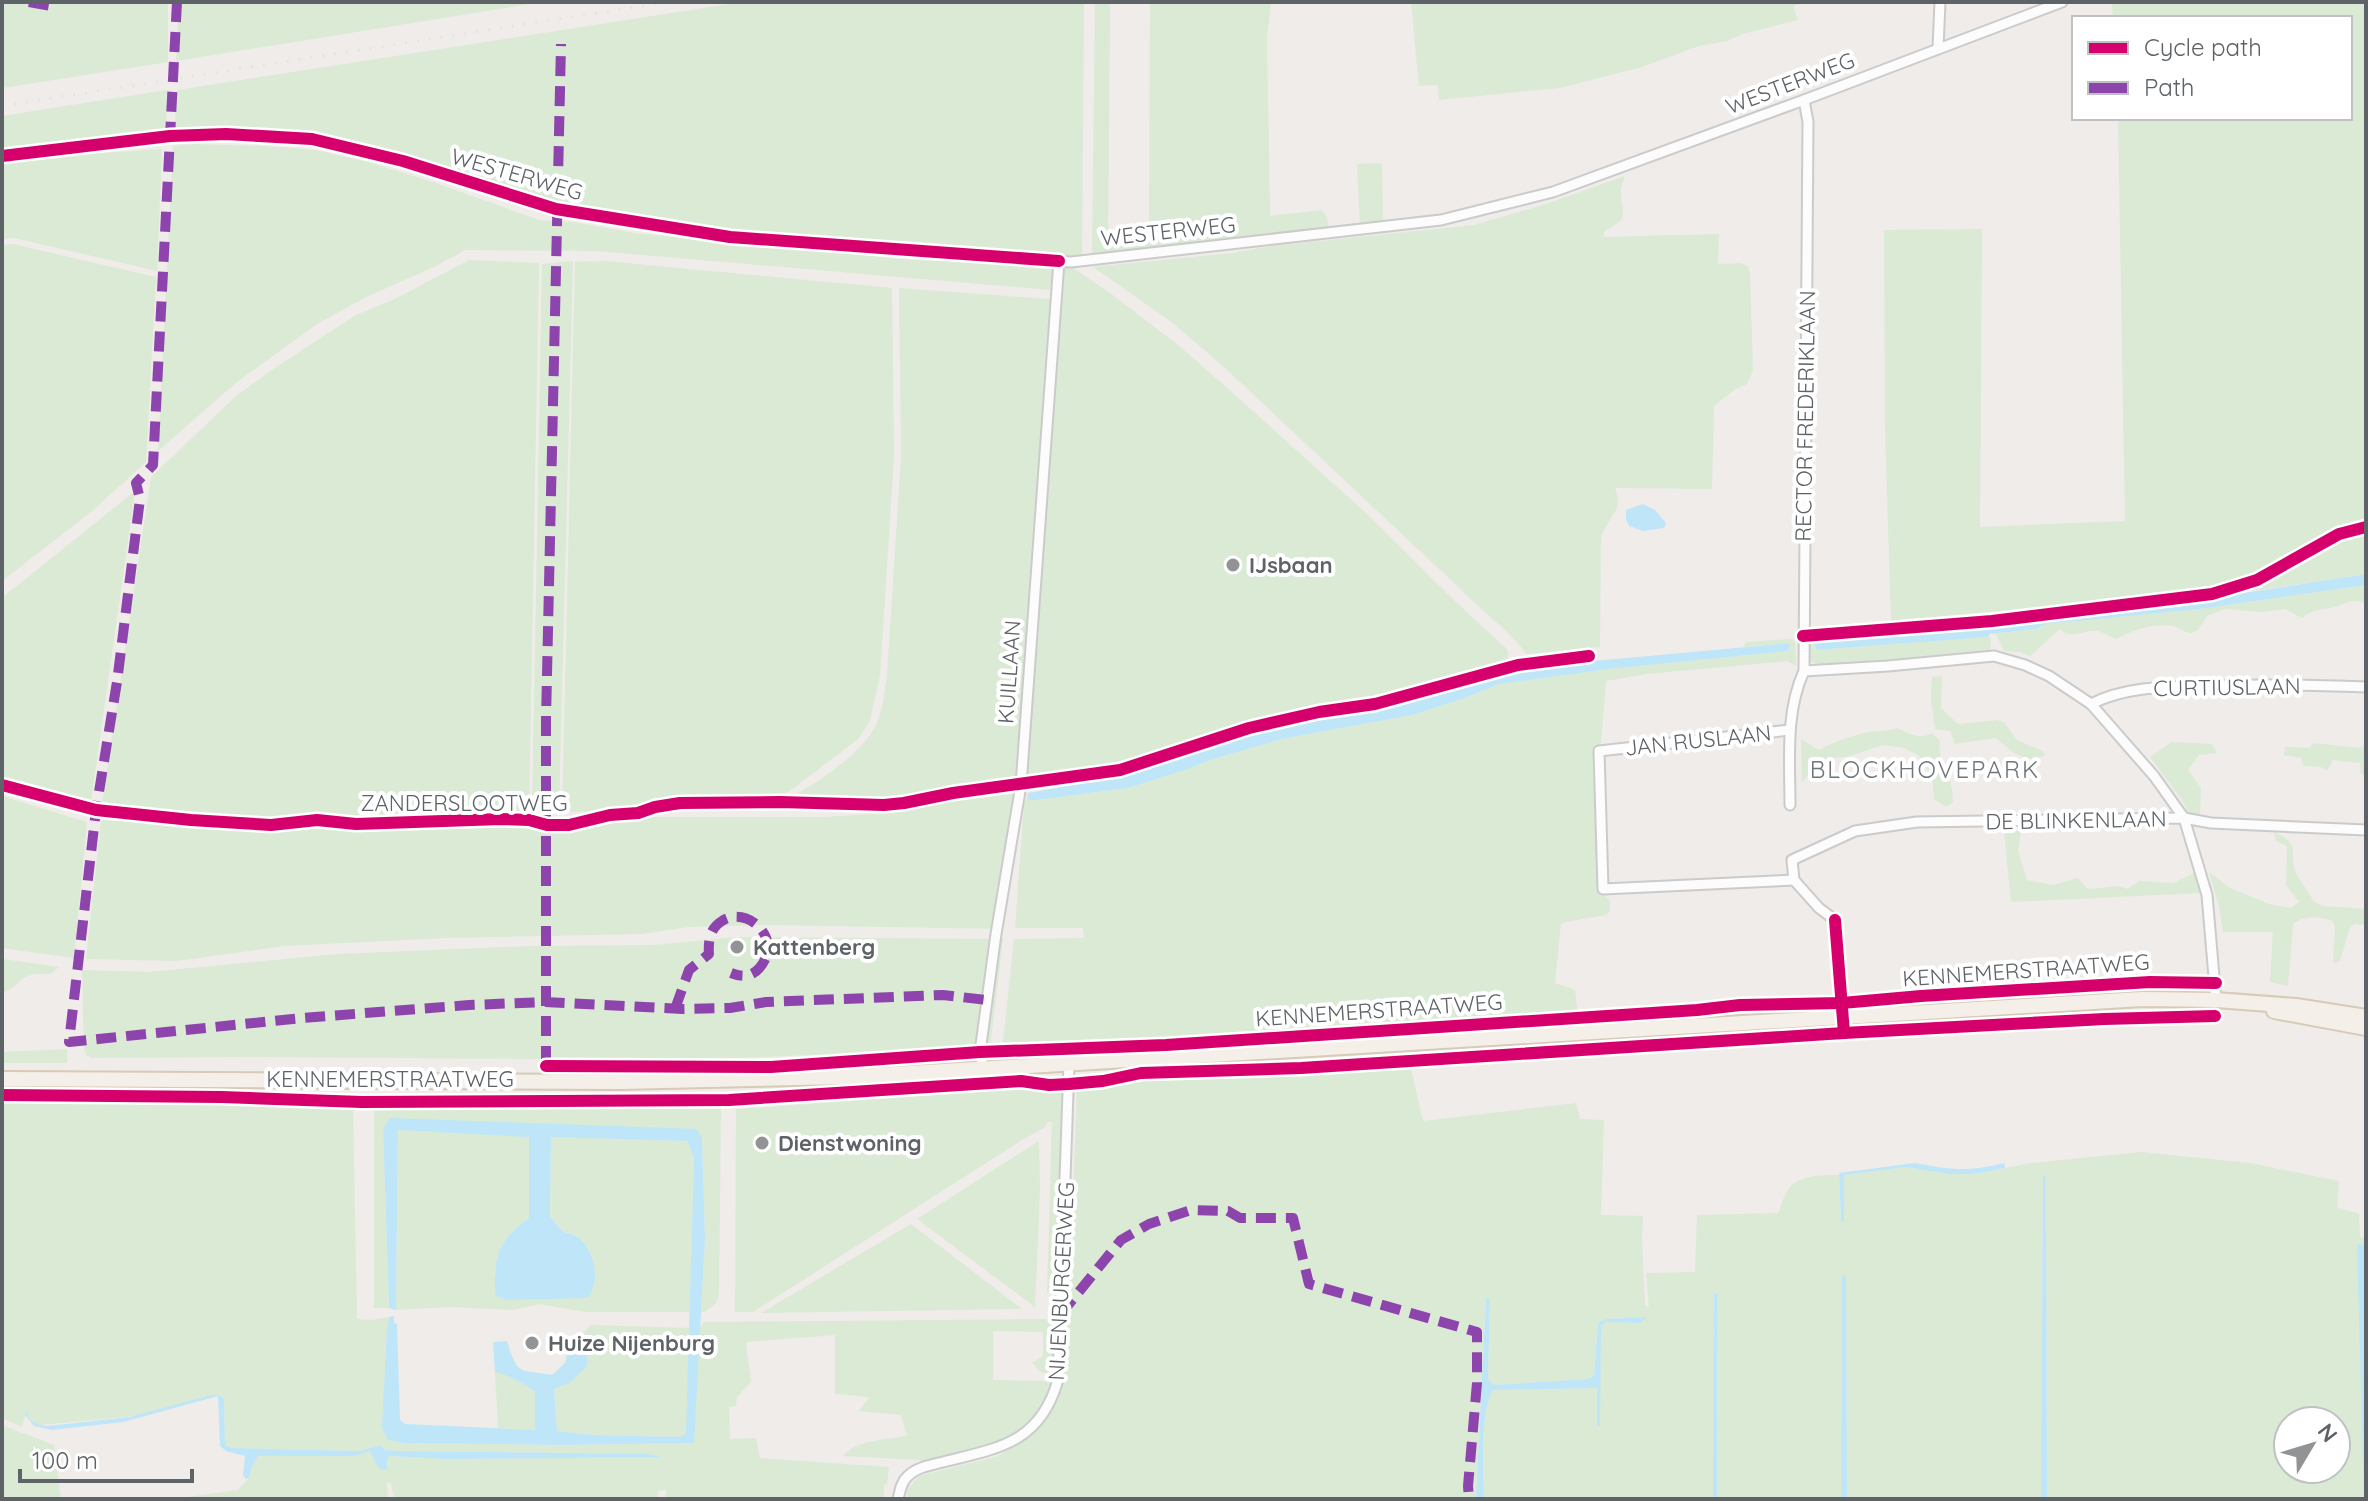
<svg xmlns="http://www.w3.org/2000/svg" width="2368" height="1501" viewBox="0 0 2368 1501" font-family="Quicksand,sans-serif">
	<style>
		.green { fill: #daead5; fill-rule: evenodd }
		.water { fill: #bee6f8 }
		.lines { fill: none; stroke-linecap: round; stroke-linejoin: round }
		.minor-casing { stroke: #cbcbcb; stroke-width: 13 }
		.primary-casing { stroke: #d7cab7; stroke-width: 18 }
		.minor { stroke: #fdfcfc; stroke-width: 9 }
		.primary { stroke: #f4f0e9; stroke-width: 14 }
		.rail { stroke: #e3e4e3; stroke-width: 3; stroke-dasharray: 2 10; stroke-linecap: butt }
		.quiet { stroke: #8e44ad; stroke-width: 10; stroke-dasharray: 20 10; stroke-linecap: butt }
		.cycleway-casing { stroke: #fff; stroke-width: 17 }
		.cycleway { stroke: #d6006c; stroke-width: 12 }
		.poi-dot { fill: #919394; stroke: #fff; stroke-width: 3 }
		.labels { text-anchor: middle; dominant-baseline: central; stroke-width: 8; stroke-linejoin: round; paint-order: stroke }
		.street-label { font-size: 22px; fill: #5e6367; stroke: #fff }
		.poi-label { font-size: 22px; font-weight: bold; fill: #5e6367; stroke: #fff; text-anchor: start }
		.neighbourhood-label { font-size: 24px; letter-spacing: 2px; fill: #6f7679; stroke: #fff }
	</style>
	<rect width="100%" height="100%" fill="#efece9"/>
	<!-- green -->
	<g class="green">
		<polygon points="2,2 168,2 168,62 2,88"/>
		<polygon points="179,2 542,2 176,61"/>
		<polygon points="742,2 1084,2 1082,256 1071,258 732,234 541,207 394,159 347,146 279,138 174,138 177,90"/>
		<polygon points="1095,2 1110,2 1108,235 1149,230 1150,2 1271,2 1267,38 1270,216 1322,210 1327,218 1329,228 1092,255"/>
		<polygon points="1411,2 1807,2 1793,6 1798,20 1743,34 1727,41 1699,46 1642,67 1560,88 1439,100 1438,85 1419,86"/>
		<path d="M2112,2H2366V521C2329,529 2300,554 2266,571C2246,581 2223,586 2201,592L1891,621L1885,429L1884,230L1982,229L1980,527L2125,521L2118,118H2350V18H2113Z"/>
		<polygon points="167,90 166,140 2,152 2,116"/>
		<polygon points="194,144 265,146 316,150 368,162 433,182 539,220 573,222 634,233 911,260 1053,265 1051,290 596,251 465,250 436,266 364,298 317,324 237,382 158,451 173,146"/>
		<polygon points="162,149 157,271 14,238 2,239 2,160"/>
		<polygon points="1382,163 1383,222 1360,225 1357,164"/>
		<path d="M1625,176C1623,182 1620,189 1621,195C1624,221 1627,217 1604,232V237L1719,234L1718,264L1741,263L1748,266L1750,273L1753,370L1747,384L1734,390L1714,406L1712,489L1615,488L1618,497L1617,508L1601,535L1600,647L1527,654C1505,627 1477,607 1453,582L1225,368L1173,323L1093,267L1233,253L1271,246L1474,225L1546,204Z"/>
		<polygon points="13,244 156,277 146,462 91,512 2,581 2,245"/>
		<polygon points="469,260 539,263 529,813 497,817 356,819 316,815 274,820 101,811 151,477 236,396 273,369 356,315 395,299"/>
		<polygon points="573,261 559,812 532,812 542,264"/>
		<polygon points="605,261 892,288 894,456 880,675 870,721 858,739 791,790 755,809 562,812 575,262"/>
		<polygon points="1064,266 1070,266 1110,293 1178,345 1224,385 1366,513 1459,605 1508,650 1508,659 1443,681 1374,699 1297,712 1231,728 1194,743 1122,763 1072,773 1026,777"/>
		<path d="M899,288L1050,299L1017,779L885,802L769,809C804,791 858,760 876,725C883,710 884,692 887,676L901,457Z"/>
		<polygon points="135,491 90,808 75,805 2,784 2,598"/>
		<polygon points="2366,531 2366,574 2252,591 2252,588 2326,546"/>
		<path d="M2366,585V603C2348,598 2349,603 2334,607C2318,611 2316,608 2302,618L2285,609L2261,612L2225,609L2207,616L2198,630L2191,633C2184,632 2179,628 2173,626C2154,623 2132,630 2117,639C2111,637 2104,633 2098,631C2084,629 2072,641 2060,629L2030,656L2020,652L2004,651L1996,634L2036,629L2046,624L2200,609Z"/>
		<polygon points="1896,631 1895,633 1815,640 1815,650 1988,637 1991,638 1990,650 1903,660 1828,665 1817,664 1810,661 1809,638 1813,637"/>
		<polygon points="1792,639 1795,642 1796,666 1787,661 1646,674 1606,681 1601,744 1595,752 1601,892 1610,901 1610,911 1606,915 1561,923 1555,983 1575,990 1578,1013 1002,1051 1014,939 1084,938 1083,928 1015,928 1024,805 1027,797 1030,800 1036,800 1128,788 1182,771 1213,759 1282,739 1412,715 1462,699 1499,684 1609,669 1788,651 1790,643 1743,647 1747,642"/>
		<path d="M1942,676L1941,708L1958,724L1997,720L2005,723L2017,740L2042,751L2045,755C2026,766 2010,750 1996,738L1955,744L1950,731L1935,729L1931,701L1932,677Z"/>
		<path d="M1897,728C1909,734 1920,740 1932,733L1940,741C1936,763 1954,776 1953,802L1946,807L1934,799L1932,776L1919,756L1904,748L1883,745L1847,757L1830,758L1817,765L1802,782L1801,739L1819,750C1835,742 1852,735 1870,732C1880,731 1888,731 1897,728Z"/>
		<polygon points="2172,742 2212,744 2217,753 2199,755 2188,770 2201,788 2200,815 2190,815 2182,800 2150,757"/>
		<polygon points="2313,743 2360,748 2366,744 2366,775 2361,774 2360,763 2333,760 2327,771 2321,767 2303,766 2301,758 2284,755 2285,747 2310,748"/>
		<polygon points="1015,789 1004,929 767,925 688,927 642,934 446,938 284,946 177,961 86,959 101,820 274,829 316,824 354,829 501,822 564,824 627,817 824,817 887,813"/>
		<polygon points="2,796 87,822 74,958 2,948"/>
		<polygon points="2004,831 2021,831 2018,851 2027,880 2053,885 2078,878 2088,889 2120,886 2127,889 2140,881 2173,883 2196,872 2201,893 2011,902"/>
		<path d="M2274,832C2304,846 2287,851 2296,873C2300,883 2309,890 2313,901L2322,906L2366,909V925L2355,924L2350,927L2340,961L2336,963L2333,961L2335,927L2333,921C2322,916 2302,916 2293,924L2288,986L2270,982L2273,932H2223L2219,907L2209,872L2230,888L2269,904L2291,908L2299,902L2286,885L2287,846L2276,841Z"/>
		<polygon points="739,937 1003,939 990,1048 687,1060 243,1057 92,1058 86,1055 84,1048 82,970 148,972 337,954 530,946 653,945"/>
		<path d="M2,959H3L59,967L50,974C15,972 25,985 2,993Z"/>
		<polygon points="67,1049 67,1063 2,1063 2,1052"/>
		<path d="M1410,1064L1423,1121L1576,1103L1580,1119L1604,1120L1601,1215L1643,1216L1642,1238L1645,1306H1649L1646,1273L1695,1272L1697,1215L1778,1213C1781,1208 1782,1201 1785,1195C1795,1174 1820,1175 1839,1175L1841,1221H1844L1843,1175L1907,1167L1974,1174L2031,1163L2141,1152L2250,1163L2339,1181L2337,1207L2359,1214L2360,1237L2366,1238V1499H2047L2046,1177L2043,1176L2041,1499H1847L1846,1277L1842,1276L1841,1499H1484C1484,1471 1479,1413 1493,1390L1597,1388V1426L1601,1326L1606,1322L1640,1323L1644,1317L1606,1319L1598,1323L1594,1376L1588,1379L1493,1385L1488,1380L1490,1300L1486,1298L1476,1499H907V1490L919,1476L999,1456L1037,1428L1053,1404L1060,1386L1069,1314L1077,1085ZM2288,1421H2336V1469H2288Z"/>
		<polygon points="1064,1086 1058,1286 1047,1293 1052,1122 1048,1122 1044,1128 1022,1140 753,1312 735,1312 736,1109"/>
		<path d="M2,1100L353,1108L357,1319L371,1320L389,1317L387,1329L388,1440L404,1443L562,1445L693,1443L699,1329L704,1322L1056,1319L1053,1373H1042L1032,1363L1043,1356V1332L993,1331V1380L1053,1381C1041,1444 973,1451 922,1465L921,1460L843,1456C857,1439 886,1441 907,1435L901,1415L859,1411L869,1397L835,1394V1335L746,1342L751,1382L737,1397L736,1406L729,1407L730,1439L756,1438L760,1458L889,1467L887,1485L884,1484V1499H666V1490L658,1491V1499H394L391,1484L387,1481L388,1499H173L238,1490L249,1478L253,1464L258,1456H354L370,1451L377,1466L382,1470L387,1469V1458L389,1456L446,1459L657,1457L648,1454L399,1451L384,1450L381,1445L359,1451L231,1448L225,1445L224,1399L219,1395H211L136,1416L40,1425L29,1419L26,1412L22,1427L2,1418Z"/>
		<polygon points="374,1106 721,1109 719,1294 716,1303 705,1312 701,1312 705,1239 702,1138 383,1129 389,1308 374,1308"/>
		<path d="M398,1130L529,1136V1218C505,1234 498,1248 494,1276L578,1236L563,1231L550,1216L551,1137L687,1141L694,1157L690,1312H586L539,1304L514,1310L449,1307L396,1310Z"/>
		<polygon points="1039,1141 1040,1190 1035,1307 917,1219"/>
		<polygon points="911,1224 1022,1309 761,1313"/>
		<polygon points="591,1325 689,1328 687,1433 680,1437 594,1435 557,1431 554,1388 571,1382 588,1338 581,1335"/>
		<polygon points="495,1372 506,1373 535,1391 535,1430 498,1428"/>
		<polygon points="2,1425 54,1445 61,1499 2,1499"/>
	</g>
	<!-- water -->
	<g class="water">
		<polygon points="1643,504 1655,510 1666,523 1664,528 1643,531 1629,526 1626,519 1626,510"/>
		<polygon points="2366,574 2366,585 2200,609 2046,624 2036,629 1990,634 1988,637 1816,650 1814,640 1988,626 2180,603"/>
		<polygon points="1790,643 1788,651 1609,669 1499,684 1462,699 1412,715 1282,739 1213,759 1182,771 1128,788 1036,800 1030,800 1027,797 1028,793 1128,775 1263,731 1339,715 1376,709 1482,677 1528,667"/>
		<path d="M390,1118L696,1129L702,1137L705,1239L694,1443L562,1445L404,1443L388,1440L382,1428L387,1329L389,1317L394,1316V1323L397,1324L400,1420L405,1424L535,1430V1391C522,1383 509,1375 495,1372L493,1342L507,1341C518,1377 519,1369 552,1375L565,1363L571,1338L576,1335L588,1338L587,1366L571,1382L554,1389L557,1431L594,1435L680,1437L686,1433L694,1157L687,1141L551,1137L550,1216C554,1220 558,1227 563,1231C568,1234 575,1234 580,1239C595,1253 601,1283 587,1298L506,1300L496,1296C492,1260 498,1239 529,1218V1137L398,1130L396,1310L389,1308L383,1129Z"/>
		<path d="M1915,1163C1951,1170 1968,1172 2004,1163L2005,1168L1974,1174H1950L1907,1167L1844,1175V1221H1841L1839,1173Z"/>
		<polygon points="2043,1176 2046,1176 2047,1499 2041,1499"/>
		<polygon points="2357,1244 2364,1245 2366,1316 2366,1499 2364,1499"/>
		<polygon points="1842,1275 1846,1277 1847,1499 1841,1499"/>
		<polygon points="1714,1294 1717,1294 1717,1499 1713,1499"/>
		<path d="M1486,1298L1490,1299L1488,1379L1494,1385L1588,1379L1594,1376L1598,1323L1606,1319L1647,1317L1640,1323L1606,1322L1601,1326L1600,1426H1597V1388L1493,1390C1479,1413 1484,1472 1484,1499H1476Z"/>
		<polygon points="211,1395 219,1395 224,1399 225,1445 231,1448 359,1451 381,1445 384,1450 399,1451 648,1454 661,1457 446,1459 390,1456 387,1458 387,1469 381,1470 377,1466 370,1451 354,1456 258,1456 253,1464 249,1478 246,1479 243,1475 245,1456 226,1451 220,1446 218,1396 123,1422 52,1430 34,1426 25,1415 26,1410 29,1419 40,1425 47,1426 130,1417"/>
	</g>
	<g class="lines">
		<defs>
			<g id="minor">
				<polyline points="1938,48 1940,2"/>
				<polyline points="1804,671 1888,666 1994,656 2025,665 2049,676 2091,704 2154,776 2184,818 2207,895 2216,1000"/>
				<path d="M2091,704C2127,686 2166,687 2205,686C2259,684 2312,685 2366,687"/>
				<polyline points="1790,730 1599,751 1603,889 1794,880"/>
				<path d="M1790,805C1790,761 1785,712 1804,671L1808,122L1804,100"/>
				<polyline points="1835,920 1819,908 1794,880 1792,860 1855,831 1917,822 2184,818 2211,823 2366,830"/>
				<polyline points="983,1068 980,1052 996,934 1021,785 1059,261 1071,262 1441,220 1553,192 1804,100 2062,2"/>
				<path d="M898,1499C900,1491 901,1482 908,1476C917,1467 931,1465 943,1462C999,1448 1040,1443 1058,1380L1069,1063"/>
			</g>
			<g id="primary">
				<polyline points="2274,1011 2366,1028"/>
				<polyline points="2,1079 620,1082 845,1077 2142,999 2216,1000 2296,1006 2366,1017"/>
			</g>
		</defs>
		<!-- minor casing -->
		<use href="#minor" class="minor-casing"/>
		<!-- primary casing -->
		<use href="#primary" class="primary-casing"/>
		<!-- minor -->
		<use href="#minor" class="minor"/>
		<!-- primary -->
		<use href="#primary" class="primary"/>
		<!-- rail -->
		<polyline class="rail" points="2,106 667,2"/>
		<!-- quiet -->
		<g class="quiet">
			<polyline points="29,2 51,6 55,2"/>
			<polyline points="177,2 153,465 136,483 140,499 117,682 96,810 69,1042 302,1018 469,1005 545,1002 682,1009 730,1008 766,1002 943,995 987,1000"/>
			<path d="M675,1009L689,970L709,954C708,941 710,928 722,921C740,909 766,924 768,946C769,956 760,972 749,975C743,977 736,975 731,973"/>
			<polyline points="546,1066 546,720 561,44"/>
			<polyline points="1060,1315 1121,1240 1149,1224 1191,1210 1228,1211 1240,1218 1293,1218 1309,1284 1477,1332 1477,1383 1468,1486 1469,1499"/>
		</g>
		<defs>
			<g id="cycleway">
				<polyline points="2,156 170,136 226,134 312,139 403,161 556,209 730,237 1059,261"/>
				<polyline points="1803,636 1992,621 2212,594 2257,580 2339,534 2366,527"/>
				<polyline points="2,785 96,810 191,820 271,825 317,820 356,824 501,819 529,820 547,825 569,825 610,815 638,813 655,807 680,803 780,802 884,805 904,803 953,793 1120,770 1249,728 1319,712 1375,704 1518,665 1589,656"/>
				<polyline points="1835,920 1844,1033"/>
				<polyline points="546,1066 771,1067 980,1052 1166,1045 1697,1010 1740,1005 1842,1003 1921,996 2150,982 2216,983"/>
				<polyline points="2,1095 222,1097 362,1102 729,1100 1021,1081 1049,1085 1069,1084 1103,1081 1141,1073 1301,1068 1844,1033 2104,1019 2215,1016"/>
			</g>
		</defs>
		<!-- cycleway casing -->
		<use href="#cycleway" class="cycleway-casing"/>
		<!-- cycleway -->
		<use href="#cycleway" class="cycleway"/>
	</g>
	<!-- markers -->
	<g class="poi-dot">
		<circle cx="1233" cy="565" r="8"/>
		<circle cx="737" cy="947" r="8"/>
		<circle cx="762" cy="1143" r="8"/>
		<circle cx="532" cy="1343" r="8"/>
	</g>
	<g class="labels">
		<!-- street labels -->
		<g class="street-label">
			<text transform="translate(1790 83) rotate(-21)">WESTERWEG</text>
			<text transform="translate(517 174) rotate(16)">WESTERWEG</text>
			<text transform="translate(1168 231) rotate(-6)">WESTERWEG</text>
			<text transform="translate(1805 416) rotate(-89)">RECTOR FREDERIKLAAN</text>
			<text transform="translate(1009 672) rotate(-86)">KUILLAAN</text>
			<text transform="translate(2227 687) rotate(-1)">CURTIUSLAAN</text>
			<text transform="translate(1698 740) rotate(-6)">JAN RUSLAAN</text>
			<text x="464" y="803">ZANDERSLOOTWEG</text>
			<text transform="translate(2076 820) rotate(-1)">DE BLINKENLAAN</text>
			<text transform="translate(2026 970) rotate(-4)">KENNEMERSTRAATWEG</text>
			<text transform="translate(1379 1010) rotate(-4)">KENNEMERSTRAATWEG</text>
			<text x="390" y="1079">KENNEMERSTRAATWEG</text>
			<text transform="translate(1061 1281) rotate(-87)">NIJENBURGERWEG</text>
		</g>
		<!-- poi labels -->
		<g class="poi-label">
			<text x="1249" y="565">IJsbaan</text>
			<text x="753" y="947">Kattenberg</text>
			<text x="778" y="1143">Dienstwoning</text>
			<text x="548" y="1343">Huize Nijenburg</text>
		</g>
		<!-- neighbourhood labels -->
		<g class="neighbourhood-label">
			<text x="1925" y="769">BLOCKHOVEPARK</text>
		</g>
	</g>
	<!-- border -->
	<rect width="2368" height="1501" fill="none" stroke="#5e6367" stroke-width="8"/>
	<!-- legend -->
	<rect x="2072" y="16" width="280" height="104" fill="#ffffff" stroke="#bfc1c2" stroke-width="2"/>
	<rect x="2088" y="42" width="40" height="12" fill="#d6006c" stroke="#bfc1c2" stroke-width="2"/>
	<text x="2144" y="56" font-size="24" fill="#5e6367">Cycle path</text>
	<rect x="2088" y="82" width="40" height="12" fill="#8e44ad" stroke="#bfc1c2" stroke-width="2"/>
	<text x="2144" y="96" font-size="24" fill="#5e6367">Path</text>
	<!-- north arrow -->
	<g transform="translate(2312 1445) rotate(52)"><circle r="38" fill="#ffffff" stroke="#bfc1c2" stroke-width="2"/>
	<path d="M0-6L14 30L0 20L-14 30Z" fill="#919394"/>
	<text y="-12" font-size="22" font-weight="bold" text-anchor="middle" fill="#5e6367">N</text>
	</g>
	<!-- scale -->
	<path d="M20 1469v12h172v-12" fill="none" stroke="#5e6367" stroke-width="4"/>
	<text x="32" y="1469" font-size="24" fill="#5e6367" stroke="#ffffff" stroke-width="6" paint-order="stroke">100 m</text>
</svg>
